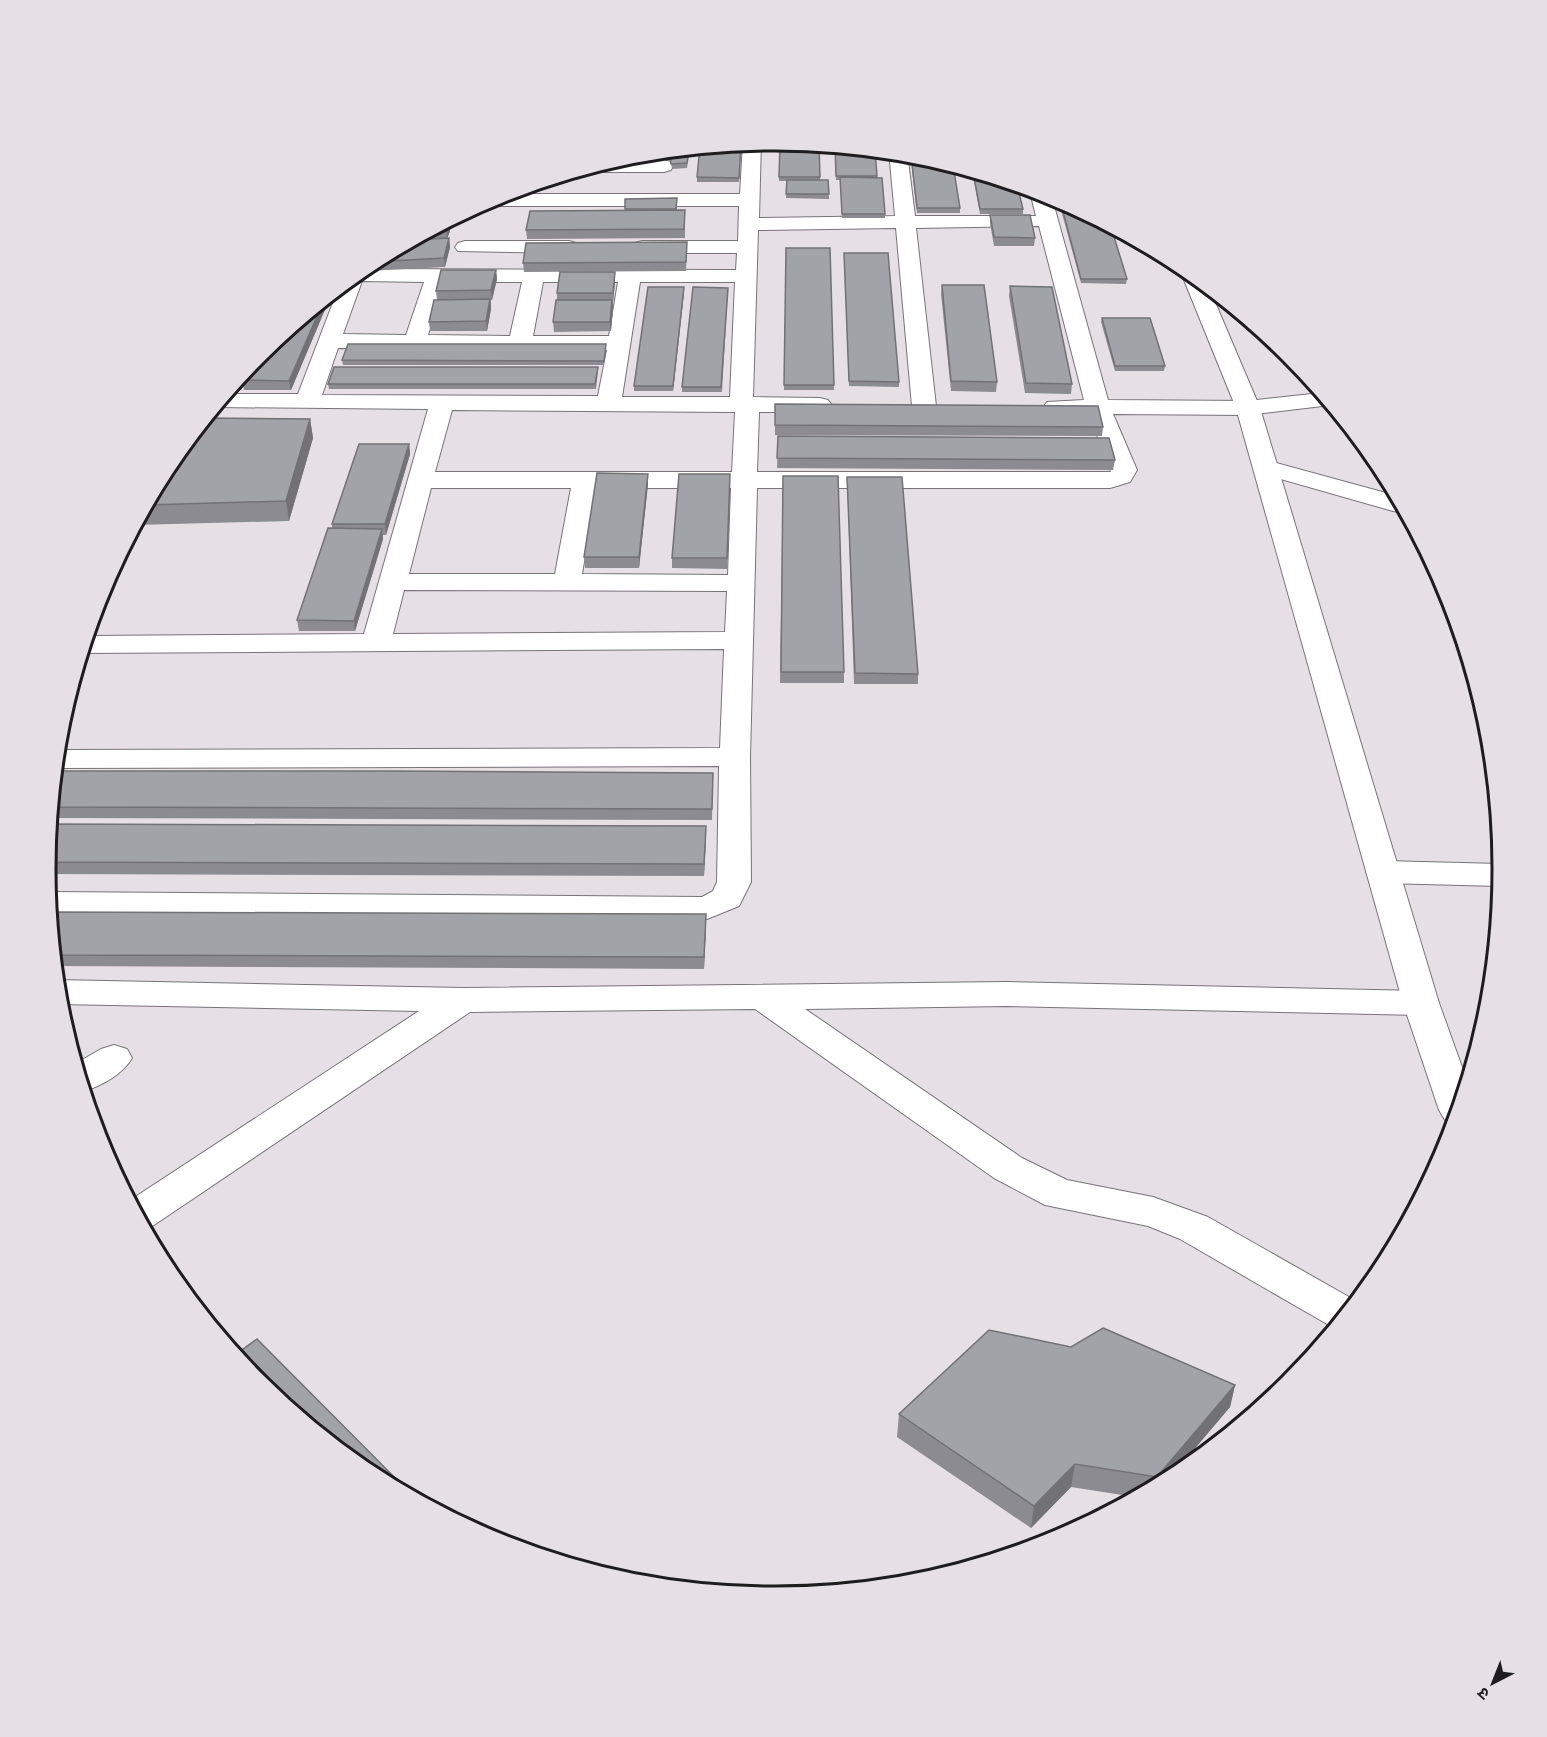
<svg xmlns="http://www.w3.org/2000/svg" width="1547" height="1737" viewBox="0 0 1547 1737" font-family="Signika,'Noto Sans Devanagari',sans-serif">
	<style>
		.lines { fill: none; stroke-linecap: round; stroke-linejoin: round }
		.minor-casing { stroke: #787379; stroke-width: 2 }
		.major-casing { stroke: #787379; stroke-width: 2 }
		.minor { fill: #fff; fill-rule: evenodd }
		.major { fill: #fff; fill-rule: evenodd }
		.wall { fill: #8b8b91 }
		.shaded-wall { fill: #717176 }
		.building { fill: #a2a2a9; stroke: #717176; stroke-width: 1.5 }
		.rim { fill: none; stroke: #1f1c1f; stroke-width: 3 }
	</style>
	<rect width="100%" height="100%" fill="#e6e0e6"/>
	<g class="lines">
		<defs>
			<g id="minor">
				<path d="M761,141L759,218L895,216L889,151L907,153L915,216H1036L1030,192L1032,189L1051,195L1108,400L1248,401L1321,393L1331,405L1248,415L1113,414L1137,470L1130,482L1110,488H757L750,757L751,882L739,906L707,919L50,914L48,892L702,897L713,891L717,882L719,766L55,768L57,750L720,748L724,649L81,653L86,636L364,634L428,409L214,407L225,394H298L339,287L362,269L736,270L737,253H642L635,251L632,247L635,243L642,241H738L739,206H486L479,204L499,194H740L743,143ZM1039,226L1084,400L1047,402L1043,407L1047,412L1089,414L1111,472H757L759,412H820L828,410L832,405L828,400L820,398L753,397L758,230L896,228L912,406L916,411L924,413L932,411L936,406L916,228ZM362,281L424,282L406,335L343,334ZM445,282H522L510,336L428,335ZM543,282H618L609,336H533ZM640,282H735L730,397H622ZM338,348L607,350L598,396L322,395ZM452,410L735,412L732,472H435ZM431,488H571L555,574H409ZM596,488H731L728,575L582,574ZM404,590L727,591L725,632L393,634Z"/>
				<polygon points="611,160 664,160 671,162 673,166 671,170 664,172 593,172 585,168"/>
				<polygon points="465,241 569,241 576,243 579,247 576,251 569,253 458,251 455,247 458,243"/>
				<polygon points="1265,460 1397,496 1405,513 1393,511 1256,472 1253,467 1256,462"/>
				<polygon points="1383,861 1501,864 1500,886 1383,883 1371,880 1366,872 1371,864"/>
				<polygon points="56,980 463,988 1007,982 1421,991 1434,994 1439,1003 1434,1012 1421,1015 1007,1006 805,1009 1022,1158 1067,1180 1153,1197 1208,1217 1356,1301 1334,1328 1180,1239 1148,1226 1045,1205 994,1178 755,1009 470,1012 151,1227 144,1229 129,1201 419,1011 58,1004"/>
				<path d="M114,1045L127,1049L132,1058C123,1074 101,1086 84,1091L75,1064L101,1049Z"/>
			</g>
			<polygon id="major" points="1187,270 1209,288 1260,408 1439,1003 1467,1081 1454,1123 1445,1120 1439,1110 1403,1003 1236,408 1182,275"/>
		</defs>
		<!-- minor casing -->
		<use href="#minor" class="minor-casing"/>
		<!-- major casing -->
		<use href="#major" class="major-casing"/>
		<!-- minor -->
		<use href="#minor" class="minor"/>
		<!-- major -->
		<use href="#major" class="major"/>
	</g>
	<!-- wall -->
	<g class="wall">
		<polygon points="780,143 819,145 820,180 828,180 829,199 786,198 787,181 779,181"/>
		<polygon points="741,144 739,182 697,182 697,177"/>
		<polygon points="835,146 875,150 877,177 885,214 885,218 842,218 840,180 836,180"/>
		<polygon points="690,148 687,168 672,169 670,157"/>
		<polygon points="910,153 916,154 960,208 960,213 917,213"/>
		<polygon points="972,171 1017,185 1023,209 1023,214 980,214"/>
		<polygon points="546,180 544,190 511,191"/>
		<polygon points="677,198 677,210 685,210 685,238 527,239 526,230 625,211 625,199"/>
		<polygon points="1058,199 1111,227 1127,279 1126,284 1081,283"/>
		<polygon points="990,215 1035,238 1034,246 994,246 990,223"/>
		<polygon points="444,223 449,223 450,231 447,238 449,238 450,247 445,267 368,271 367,264 369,263 411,240 427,239 413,239"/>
		<polygon points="687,242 686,271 524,272 523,263"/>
		<polygon points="786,248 830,248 834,390 784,390"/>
		<polygon points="844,253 899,382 899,387 849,386"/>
		<polygon points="496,270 497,279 492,300 491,300 491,309 487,331 430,331 429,322 437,300 436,291"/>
		<polygon points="615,281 613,302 613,309 611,331 554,332 553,322 557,300 557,293"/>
		<polygon points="942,285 997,382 996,392 951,391 941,294"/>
		<polygon points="1010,286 1072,384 1071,394 1025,393 1009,296"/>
		<polygon points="728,288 722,392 682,392 682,387"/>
		<polygon points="684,292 673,391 634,391 634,386"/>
		<polygon points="332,293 291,390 244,390 243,385 241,390 228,390 259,353"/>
		<polygon points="1102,318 1165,366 1164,371 1115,371 1101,322"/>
		<polygon points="606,349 604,365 343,365 342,360"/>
		<polygon points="598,372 596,389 329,389 328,384"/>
		<polygon points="775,404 1103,427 1102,436 775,435"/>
		<polygon points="310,419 313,438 289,521 135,525 168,463"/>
		<polygon points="778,436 1115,460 1113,470 777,468"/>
		<polygon points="409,444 410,454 386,535 383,535 383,539 355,631 299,631 297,620 332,528 332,524"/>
		<polygon points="730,474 727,569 672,568 672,558"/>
		<polygon points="783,476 844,672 844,683 780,683"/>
		<polygon points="847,477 918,674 918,684 854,684"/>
		<polygon points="648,484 639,568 585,568 584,557"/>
		<polygon points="55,771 713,773 712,820 50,818"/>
		<polygon points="49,824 706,837 704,876 46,874 45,868"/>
		<polygon points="49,912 706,925 704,969 55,966"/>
		<polygon points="1235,1385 1230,1407 1169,1479 1135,1497 1071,1487 1031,1528 897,1437 899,1414"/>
	</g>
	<!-- shaded-wall -->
	<g class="shaded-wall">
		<polygon points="546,180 544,190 543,182 544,181"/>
		<polygon points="449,223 450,231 447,239 446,231"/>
		<polygon points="449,238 450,247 445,267 444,258"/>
		<polygon points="496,270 497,279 492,300 491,290"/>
		<polygon points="615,272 615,281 613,302 613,293"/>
		<polygon points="684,287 684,292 673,391 673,386"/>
		<polygon points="332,293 291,390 289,381 324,300"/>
		<polygon points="490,299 491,309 487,331 486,321"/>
		<polygon points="612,300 613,309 611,331 610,322"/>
		<polygon points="257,355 242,380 243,385 241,390 239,381 243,373"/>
		<polygon points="310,419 313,438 289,521 286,501"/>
		<polygon points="409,444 410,454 386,535 385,524"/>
		<polygon points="648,474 648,484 639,568 639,557"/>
		<polygon points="730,474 730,484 727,569 727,558"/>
		<polygon points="382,529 383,539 355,631 354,621"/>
		<polygon points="706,826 706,837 704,876 704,864"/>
		<polygon points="706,914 706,925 704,969 704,957"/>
		<polygon points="1235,1385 1230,1407 1169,1479 1155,1487 1157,1477"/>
		<polygon points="1075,1464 1071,1487 1031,1528 1034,1506"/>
	</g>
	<!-- building -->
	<g class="building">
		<polygon points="780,143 804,143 819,145 820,177 779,177"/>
		<polygon points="736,144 741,144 739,178 697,177 700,147"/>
		<polygon points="835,146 875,150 877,176 836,176"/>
		<polygon points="689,148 687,163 671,164 670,157 671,150"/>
		<polygon points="911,154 916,154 953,165 960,208 917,208"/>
		<polygon points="973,172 1017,185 1023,209 980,209"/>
		<polygon points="840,177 882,178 885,214 842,214"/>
		<polygon points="787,180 828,180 829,194 786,194"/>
		<polygon points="677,198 676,209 625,209 625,199"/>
		<polygon points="1060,200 1111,227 1127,279 1081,279"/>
		<polygon points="685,210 684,229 526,230 530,211"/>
		<polygon points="990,215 1030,215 1035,238 994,237"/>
		<polygon points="444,223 449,223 446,231 429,230"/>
		<polygon points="449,238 444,258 371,262 411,240"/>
		<polygon points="687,242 686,262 523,263 526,243"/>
		<polygon points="786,248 830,248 834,385 784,385"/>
		<polygon points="844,253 888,253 899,382 849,381"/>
		<polygon points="441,270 496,270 491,290 436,291"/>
		<polygon points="560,272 615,272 613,293 557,293"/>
		<polygon points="942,285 984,285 997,382 951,381"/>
		<polygon points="1010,286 1052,287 1072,384 1026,383"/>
		<polygon points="648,287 684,287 673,386 634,386"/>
		<polygon points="693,287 728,288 721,387 682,387"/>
		<polygon points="490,299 486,321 429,322 434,300"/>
		<polygon points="324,300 289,381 242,380 250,364 259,353"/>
		<polygon points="556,300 612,300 610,322 553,322"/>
		<polygon points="1102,318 1150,318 1165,366 1115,366"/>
		<polygon points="348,344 606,344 604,361 342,360"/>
		<polygon points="334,367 598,367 595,384 328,384"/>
		<polygon points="775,404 1098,406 1103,427 775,425"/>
		<polygon points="205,418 310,419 286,501 146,505 168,463"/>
		<polygon points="778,436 1109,438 1115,460 777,458"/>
		<polygon points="359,444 409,444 385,524 332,524"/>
		<polygon points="597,473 648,474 639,557 584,557"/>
		<polygon points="679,474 730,474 727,558 672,558"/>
		<polygon points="783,476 838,476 844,672 781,672"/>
		<polygon points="847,477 902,477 918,674 855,673"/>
		<polygon points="328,528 382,529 354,621 297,620"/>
		<polygon points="55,771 393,771 713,773 712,809 51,807"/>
		<polygon points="49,824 706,826 704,864 46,862"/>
		<polygon points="49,912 706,914 704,957 53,955"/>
		<polygon points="1103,1328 1235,1385 1157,1477 1075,1464 1034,1506 899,1414 989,1330 1071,1347"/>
		<polygon points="257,1339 417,1500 368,1474 258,1383 235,1355"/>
	</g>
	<!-- crop -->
	<path d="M0 0H1547V1737H0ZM773 151H775A717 717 0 0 1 1492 868V869A717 717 0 0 1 775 1586H773A717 717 0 0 1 56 869V868A717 717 0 0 1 773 151Z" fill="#e6e0e6" fill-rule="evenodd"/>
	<path class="rim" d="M773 151H775A717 717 0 0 1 1492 868V869A717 717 0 0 1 775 1586H773A717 717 0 0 1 56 869V868A717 717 0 0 1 773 151Z"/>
	<!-- north arrow -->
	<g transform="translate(1493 1683) rotate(222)" stroke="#e6e0e6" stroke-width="4.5" paint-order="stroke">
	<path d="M0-4.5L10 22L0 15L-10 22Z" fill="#1f1c1f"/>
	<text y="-9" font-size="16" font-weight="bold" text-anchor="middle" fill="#1f1c1f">उ</text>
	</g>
</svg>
